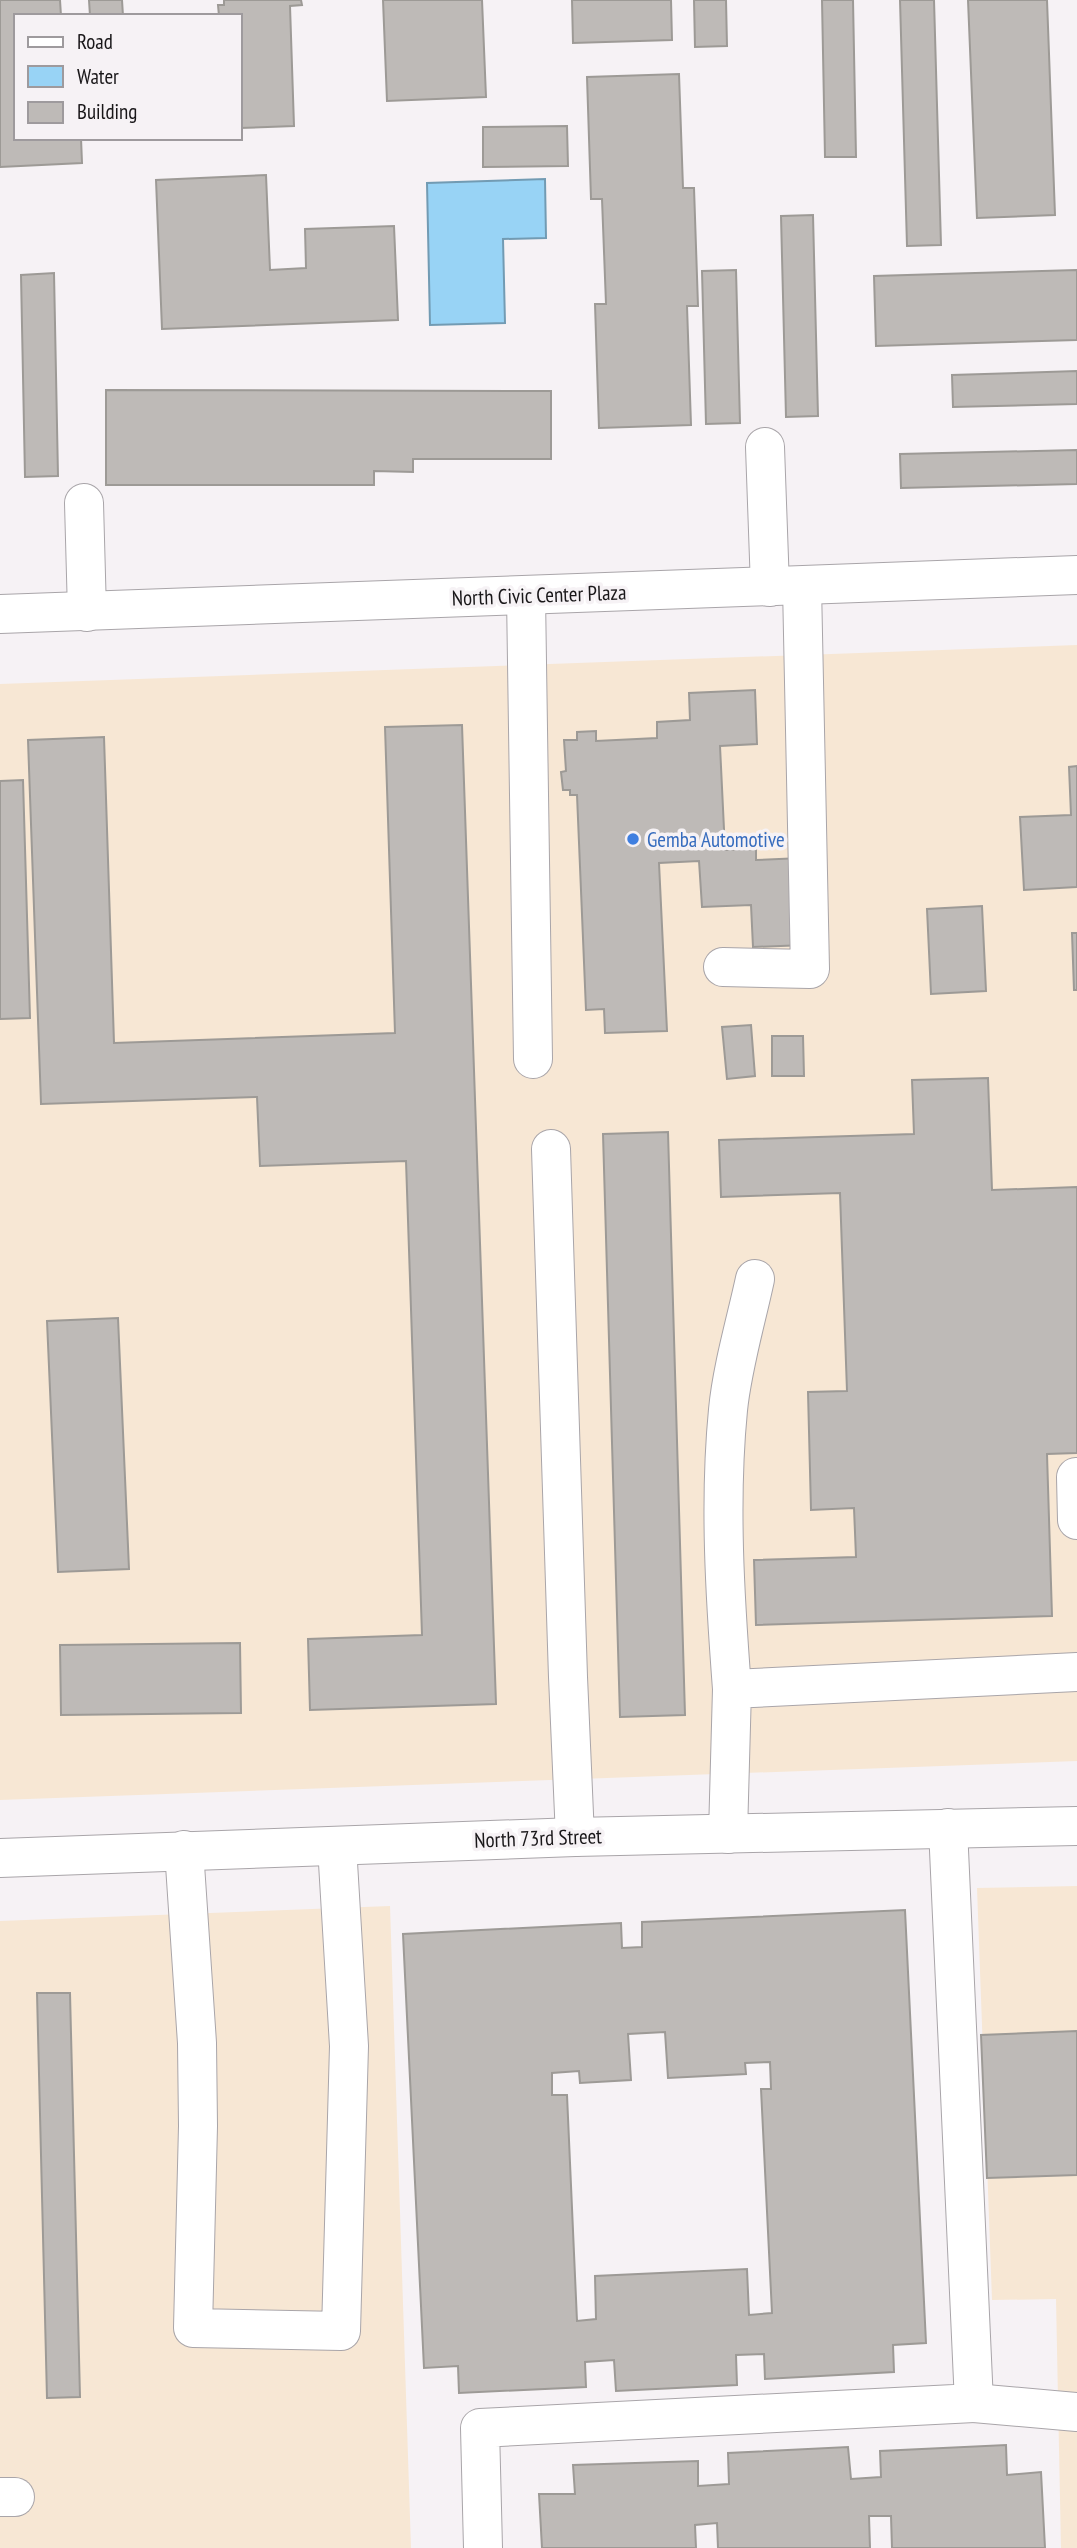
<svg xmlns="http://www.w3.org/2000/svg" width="1077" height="2548" viewBox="0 0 1077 2548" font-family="'PT Sans Narrow',sans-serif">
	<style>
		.commercial { fill: #f7e7d4 }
		.water { fill: #98d3f5; stroke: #729bb3; stroke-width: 2 }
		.building { fill: #bebab7; stroke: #9d9a96; stroke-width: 2; fill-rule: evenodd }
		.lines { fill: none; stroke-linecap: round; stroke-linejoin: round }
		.minor-casing { stroke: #a9a5a9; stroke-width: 40 }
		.minor { stroke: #fff; stroke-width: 38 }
		.shop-dot { fill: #3f7fe0; stroke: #f6f2f5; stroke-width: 2.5 }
		.labels { text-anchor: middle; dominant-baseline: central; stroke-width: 7; stroke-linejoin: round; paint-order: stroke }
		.street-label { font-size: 21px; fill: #191719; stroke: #f6f2f5 }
		.shop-label { font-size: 21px; fill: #366cbe; stroke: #f6f2f5; text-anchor: start }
	</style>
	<rect width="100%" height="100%" fill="#f6f2f5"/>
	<!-- commercial -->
	<g class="commercial">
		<polygon points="1077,645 1077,1761 0,1800 0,684"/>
		<polygon points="1077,1886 1077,2548 1061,2548 1056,2299 992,2300 977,1888"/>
		<polygon points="390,1906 411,2548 0,2548 0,1921"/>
	</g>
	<!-- water -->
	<polygon class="water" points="545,179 546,238 503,239 505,323 430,325 427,183"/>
	<!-- building -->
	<g class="building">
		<polygon points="0,0 60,0 61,16 16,16 16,138 81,138 82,163 0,167"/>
		<polygon points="89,0 122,0 123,16 90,16"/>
		<polygon points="224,0 301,0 302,5 290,6 294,126 240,128 240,16 219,16 218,5 224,5"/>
		<polygon points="383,0 482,0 486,97 387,101"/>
		<polygon points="572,0 671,0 672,40 573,43"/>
		<polygon points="694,0 726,0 727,46 695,47"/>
		<polygon points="822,0 853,0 856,157 825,157"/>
		<polygon points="900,0 934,0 941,245 907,246"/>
		<polygon points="968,0 1047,0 1055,215 977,218"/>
		<polygon points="679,74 683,188 694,188 698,306 687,306 691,425 599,428 595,304 606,304 602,199 591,199 587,77"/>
		<polygon points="567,126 568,166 483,167 483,127"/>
		<polygon points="266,175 270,270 306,268 305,229 394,226 398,320 162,329 156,180"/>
		<polygon points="813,215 818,416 786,417 781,216"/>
		<polygon points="736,270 740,423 706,424 702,271"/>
		<polygon points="1077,270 1077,340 876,346 874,276"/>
		<polygon points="54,273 58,476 25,477 21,275"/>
		<polygon points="1077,371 1077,404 953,407 952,375"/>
		<polygon points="106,390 551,391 551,459 413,459 413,472 374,471 374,485 106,485"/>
		<polygon points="1077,450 1077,484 901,488 900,454"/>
		<polygon points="755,690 757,744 720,746 725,850 756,849 756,860 801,858 805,945 753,947 751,905 702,907 699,861 659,863 667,1031 605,1033 604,1009 586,1010 577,795 570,795 570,790 563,790 561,772 566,771 564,740 577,740 577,732 596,731 596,741 657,738 657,722 690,720 689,693"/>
		<polygon points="462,725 496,1704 310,1710 308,1639 422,1635 406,1161 260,1166 257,1097 41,1104 28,740 104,737 114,1043 395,1033 385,727"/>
		<polygon points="1077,766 1077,887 1024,890 1020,817 1071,815 1069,767"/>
		<polygon points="23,780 30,1018 0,1019 0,781"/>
		<polygon points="982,906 986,991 931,994 927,909"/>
		<polygon points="1072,933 1077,933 1077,990 1074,990"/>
		<polygon points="751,1025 755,1076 727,1079 722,1027"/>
		<polygon points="772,1036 803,1036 804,1076 772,1076"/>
		<polygon points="988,1078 992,1190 1077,1187 1077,1453 1047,1454 1052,1616 756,1625 754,1560 856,1557 854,1508 811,1510 808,1392 847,1391 840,1193 721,1197 719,1140 914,1134 912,1080"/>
		<polygon points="668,1132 685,1715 620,1717 603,1134"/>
		<polygon points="118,1318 129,1569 58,1572 47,1321"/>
		<polygon points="240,1643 241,1713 61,1715 60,1645"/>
		<path d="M905,1910L926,2343L893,2345L894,2372L765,2379L764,2354L736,2355L737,2385L616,2391L614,2360L585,2362L586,2387L459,2393L458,2366L424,2368L403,1934L621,1923L622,1948L642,1947V1922ZM665,2032L668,2078L746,2074L745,2063L770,2062L771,2089H761L772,2313L749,2315L747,2269L595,2276L596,2319L577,2321L567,2095H552V2073L579,2071L580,2083L631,2080L628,2034Z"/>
		<polygon points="37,1993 70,1993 80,2397 47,2398"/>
		<polygon points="1077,2031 1077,2175 987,2178 981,2035"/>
		<polygon points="1006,2445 1007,2475 1041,2472 1045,2548 892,2548 891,2516 869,2516 870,2548 718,2548 717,2523 695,2525 696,2548 542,2548 539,2494 575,2494 573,2465 698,2461 698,2486 729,2484 728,2453 848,2447 851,2479 881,2477 880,2451"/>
	</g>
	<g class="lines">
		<defs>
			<g id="minor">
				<polyline points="765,447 770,587"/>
				<polyline points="84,503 87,612"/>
				<polyline points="526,596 533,1059"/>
				<polyline points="0,614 1077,575"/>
				<polyline points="723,967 810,969 802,586"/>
				<polyline points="551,1149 568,1677 575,1837"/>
				<polyline points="1076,1477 1077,1520"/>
				<path d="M732,1689C725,1597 719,1502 728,1410C732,1368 746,1321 755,1279"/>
				<polyline points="728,1834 732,1689 1077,1672"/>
				<polyline points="184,1850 197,2043 198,2126 193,2328 341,2331 349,2046 337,1846"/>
				<polyline points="0,1858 575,1837 1077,1826"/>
				<polyline points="974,2403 1077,2412"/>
				<polyline points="0,2497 15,2497"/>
				<polyline points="483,2548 480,2428 974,2403 948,1828"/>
			</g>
		</defs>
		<!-- minor casing -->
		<use href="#minor" class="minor-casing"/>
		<!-- minor -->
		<use href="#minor" class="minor"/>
	</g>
	<!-- markers -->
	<circle class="shop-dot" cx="633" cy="839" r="7"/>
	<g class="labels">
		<!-- street labels -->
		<g class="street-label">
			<text transform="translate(539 595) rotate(-2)">North Civic Center Plaza</text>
			<text transform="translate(538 1838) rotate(-2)">North 73rd Street</text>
		</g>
		<!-- shop labels -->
		<g class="shop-label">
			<text x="647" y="839">Gemba Automotive</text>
		</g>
	</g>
	<!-- legend -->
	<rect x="14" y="14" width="228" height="126" fill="#f6f2f5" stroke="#9e9a9d" stroke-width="2"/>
	<rect x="28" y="37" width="35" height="10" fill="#ffffff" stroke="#9e9a9d" stroke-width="2"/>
	<text x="77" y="49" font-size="21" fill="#191719">Road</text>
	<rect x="28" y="66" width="35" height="21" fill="#98d3f5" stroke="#9e9a9d" stroke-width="2"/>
	<text x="77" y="84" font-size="21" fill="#191719">Water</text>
	<rect x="28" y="102" width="35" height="21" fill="#bebab7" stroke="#9e9a9d" stroke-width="2"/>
	<text x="77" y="119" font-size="21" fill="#191719">Building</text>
</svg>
